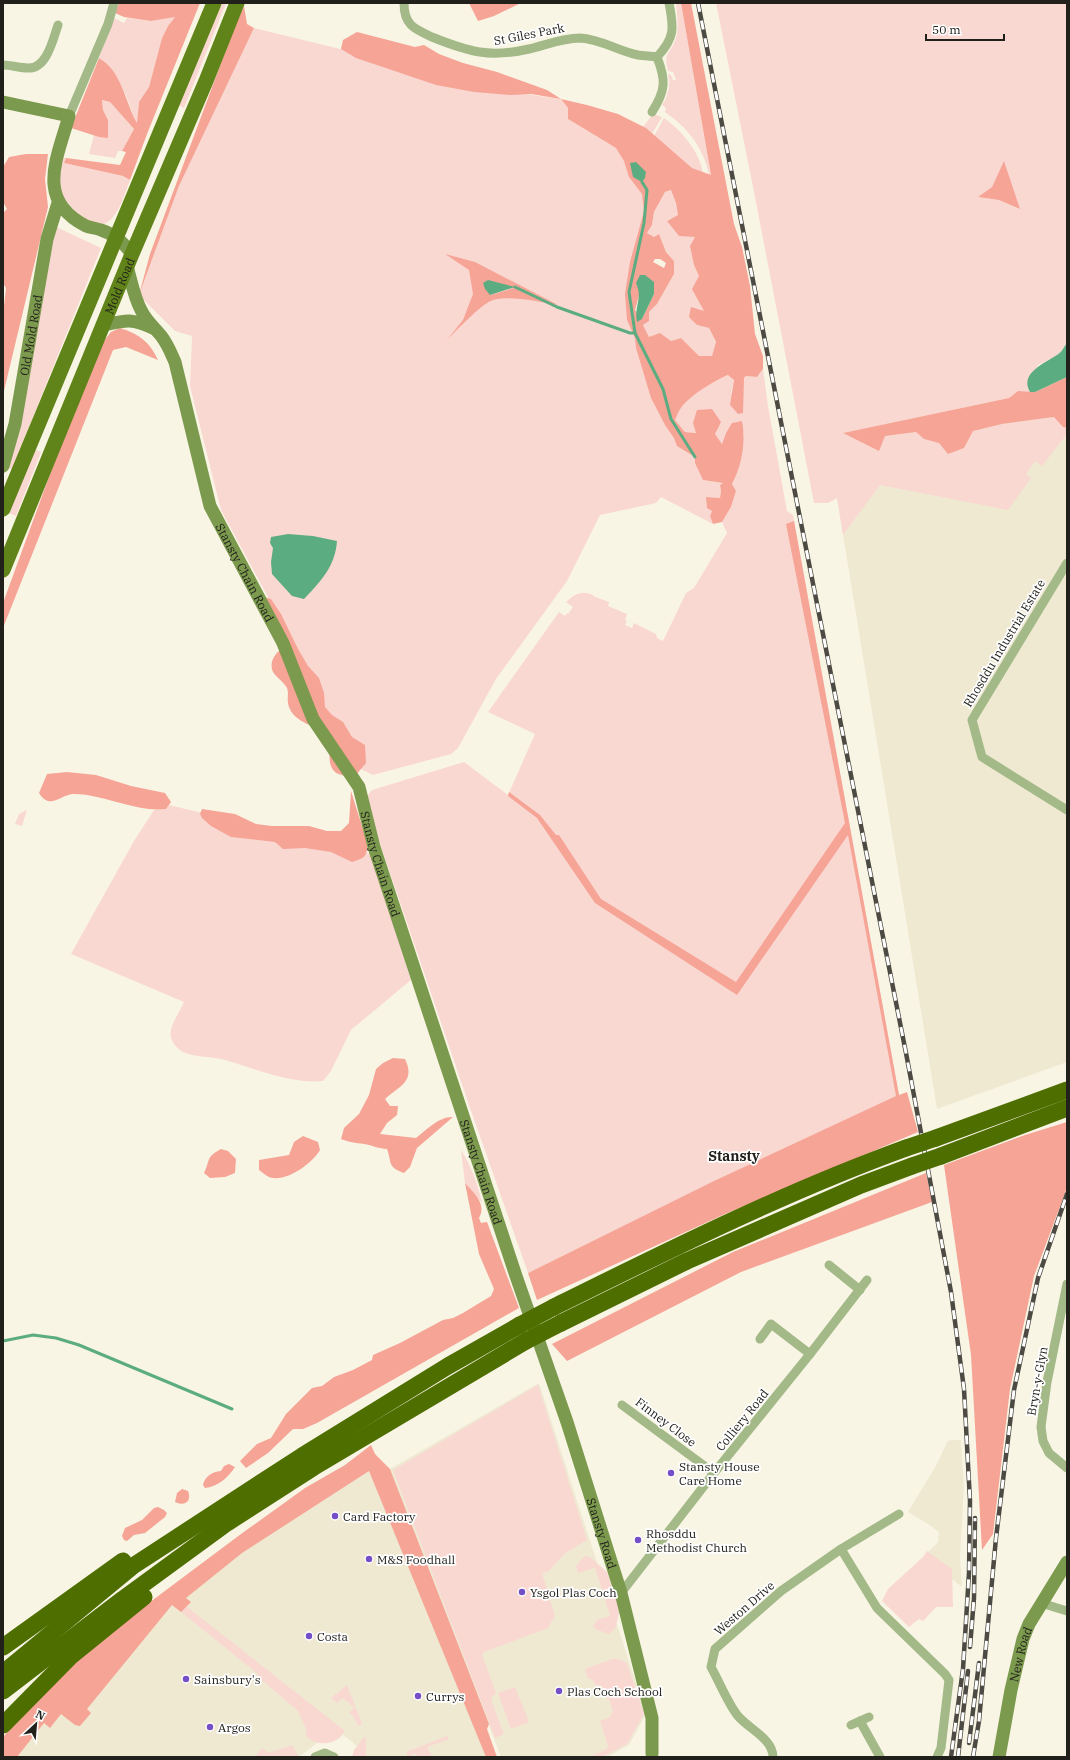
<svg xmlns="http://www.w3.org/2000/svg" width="1070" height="1760" viewBox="0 0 1070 1760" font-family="'IBM Plex Serif',serif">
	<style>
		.built { fill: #efe9d2 }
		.green { fill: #fad8d2; fill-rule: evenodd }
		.forest { fill: #f6a496; fill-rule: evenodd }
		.water { fill: #5cac82 }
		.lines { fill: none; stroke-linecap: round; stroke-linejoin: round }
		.stream { stroke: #5cac82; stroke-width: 3 }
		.street { stroke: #a3b987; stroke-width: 9 }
		.secondary { stroke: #7c9a4e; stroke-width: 13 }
		.primary { stroke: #608419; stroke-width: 15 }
		.highway { stroke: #4e6e00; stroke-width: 17 }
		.rail-casing { stroke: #4c4a43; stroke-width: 4.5 }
		.rail { stroke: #fff; stroke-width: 3; stroke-dasharray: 9; stroke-linecap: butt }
		.highway-bridge { stroke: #4e6e00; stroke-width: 17 }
		.poi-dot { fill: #754fc8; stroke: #fff; stroke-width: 1.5 }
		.labels { text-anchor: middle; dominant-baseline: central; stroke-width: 3.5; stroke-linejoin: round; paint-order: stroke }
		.street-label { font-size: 12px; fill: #21201b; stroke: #fff }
		.poi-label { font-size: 12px; fill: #21201b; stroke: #fff; text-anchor: start }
		.quarter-label { font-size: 14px; font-weight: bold; fill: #21201b; stroke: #fff }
	</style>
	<rect width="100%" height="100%" fill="#f9f5e5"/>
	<!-- built -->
	<g class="built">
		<polygon points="1067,389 1067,1062 937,1109 837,498 837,435"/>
		<polygon points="539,1383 646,1714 629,1745 607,1757 501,1757 390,1469"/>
		<polygon points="950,1440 961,1440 964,1487 960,1557 962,1587 923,1557 938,1542 939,1532 928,1524 908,1512 937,1464 947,1442"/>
		<polygon points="375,1454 495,1757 352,1757 357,1746 342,1734 340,1738 330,1742 317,1743 299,1757 3,1757 3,1752 83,1665"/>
	</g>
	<!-- green -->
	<g class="green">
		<polygon points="219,3 226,3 184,108 176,104"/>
		<path d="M676,3H681L711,176L709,175C704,148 687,127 665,112L666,108L662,105C668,97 671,84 668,74L671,75L673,80H676L673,72L668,71C663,51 670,55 676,38C679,27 677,15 676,3Z"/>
		<path d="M716,3H1067V343L1058,355L1038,365L1028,388L1030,392L1018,391L1009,398L844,433L885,436L916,432L924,439L964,448L973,431L1002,424L1055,417L1063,427L1067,428V434L1042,466L1035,461L1026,474L1031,478L1008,510L880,485L843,535L837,498L828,503H814L754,192ZM1004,162L1019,209L999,200L978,197L992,187Z"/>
		<path d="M176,16L168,26L162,38L149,87L139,102L137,124C128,103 120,70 99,58L114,18L124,23L127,18L151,21Z"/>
		<polygon points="254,28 525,94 561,99 568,108 568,119 616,148 648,177 644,223 629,292 671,419 695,457 703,480 723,483 720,485 721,491 720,498 706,497 712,511 710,516 713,524 661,497 656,503 600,515 567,581 496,679 458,748 451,754 373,775 361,769 341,745 291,640 221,510 190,386 192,336 175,331 139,295 179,186"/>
		<polygon points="102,100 110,102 134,129 122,151 118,151 115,158 89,154 94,135 99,137 108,120 103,110"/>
		<polygon points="653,114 662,117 652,134 643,127"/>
		<path d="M664,118C682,131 699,151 703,173L692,168L654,136Z"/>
		<path d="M63,158H66L64,163L123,176L130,180C124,195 117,225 97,226C93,226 89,224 85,223L60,194V167Z"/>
		<polygon points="671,190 676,203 678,216 667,220 695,237 694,265 699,276 700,301 705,311 697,325 709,328 716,343 712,356 699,356 681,338 671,341 649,337 643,325 649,321 649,312 657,304 674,274 674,261 666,252 659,234 654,237 647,233 652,225 654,212 665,192"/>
		<polygon points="54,226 101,248 12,469 7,468"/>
		<path d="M763,369L768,406L787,511L793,515L899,1095L664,1206L528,1273L470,1108L365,799L372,790L464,762L508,795L535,734L488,712L559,612L565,616L567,613L568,614L573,607L566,602C575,594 581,590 593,595V596L609,602L608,606L627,614L625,620L627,621L625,625L632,628L634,623L656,634L657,638L663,641L686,593L694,588L727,533L722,522L731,507L736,491L732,484C741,468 742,450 744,432L726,433L722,444L715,434L685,432L675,420C677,416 678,412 681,408C688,397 715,380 728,375L734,379L731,394L746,376L757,377Z"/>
		<polygon points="34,449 41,452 16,516 9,513"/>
		<path d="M169,805L371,854L411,980L351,1030L331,1071L323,1081C292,1084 255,1069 225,1060C211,1056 196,1058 183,1052C178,1049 173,1044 171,1038C168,1027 180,1012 184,1002L71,954L134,841L154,810L166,809Z"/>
		<polygon points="27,810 22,826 15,824 19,814"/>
		<path d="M461,1150C471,1166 478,1184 482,1203L465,1183Z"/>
		<polygon points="538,1385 587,1540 564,1554 549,1571 542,1573 555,1616 548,1628 484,1652 482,1655 496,1693 491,1698 492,1702 504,1734 495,1738 393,1470"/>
		<polygon points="927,1551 952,1569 953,1607 936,1607 923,1621 919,1619 909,1627 882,1601 888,1589 923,1557"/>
		<polygon points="585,1556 590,1557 607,1572 620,1610 615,1629 609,1634 595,1629 593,1626 597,1620 610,1616 595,1568 578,1573 576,1566"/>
		<path d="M186,1606L345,1731C343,1733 341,1737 339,1738C329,1746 312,1745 305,1734L307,1731L298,1711L257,1676L258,1674L181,1612Z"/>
		<polygon points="612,1659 619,1659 627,1663 644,1714 627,1744 602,1757 589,1757 607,1749 608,1746 600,1721 609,1718 613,1712 609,1699 606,1698 603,1687 594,1684 594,1681 588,1678 585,1669"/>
		<polygon points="347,1685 362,1724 358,1726 354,1717 349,1713 354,1707 343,1698 337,1703 331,1698"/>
		<polygon points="515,1687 529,1722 511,1729 498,1693"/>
		<polygon points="447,1736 449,1739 427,1747 432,1757 419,1757 414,1753 411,1757 408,1757 406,1752"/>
		<polygon points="364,1737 366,1738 366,1757 352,1757 354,1750"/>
		<polygon points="292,1745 299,1757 255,1757 262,1748 269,1753"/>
	</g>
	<!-- forest -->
	<g class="forest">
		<path d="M119,3H200L147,134L130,180L123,176L64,163L66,158L120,165L126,152L122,151L134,129L110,102L102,100L103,110L108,120V138L99,137L71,128L99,58C122,71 125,102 137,123L139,102L149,87L162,38L168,26L175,17L151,21L124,17L115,13Z"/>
		<polygon points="469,3 521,3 494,16 478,21"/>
		<path d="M681,3H691L734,224L742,247L750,286L755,334L763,356V369L757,377L746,376L744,378L743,413L738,414L730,405L734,380L728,375C715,380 688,397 681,408C678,412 677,416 675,420L685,432L696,433L693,423L697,410L712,409L721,422L715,434L722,444L726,433L732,423L742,421C746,441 742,466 732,484L736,491L731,507L722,522L713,524L710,516L712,511L707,508L706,497L720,498L721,491L720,485L723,483L703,480L695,463V457L677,446L674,438L665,425L651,398L636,348L635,338L627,320L625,294L630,262L644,211L642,194L629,177L624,161L616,148L568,119V108L561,99L531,94L511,95L474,92L436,85L356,58L341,49L343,40L357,32L415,47L424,45L439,54L463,63L497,72L547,90L561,99L587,105L618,114L646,128L692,168L711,175ZM671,190L676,203L678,215L667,221L679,236L695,237L690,246L694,265L699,276L692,289L704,311L691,307L689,317L697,325L709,328L716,342L712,356H699L681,338L671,341L660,333L649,337L643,325L649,321V312L657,304L674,274V261L666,252L659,234L654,237L647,233L652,225L654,212L665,192ZM655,259H660L666,263L664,268L653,262ZM640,292L654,294L642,319L635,310Z"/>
		<polygon points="244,6 247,24 254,28 179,186 139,295 150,254 236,23"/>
		<polygon points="26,154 48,154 45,179 48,207 3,395 3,315 6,288 3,283 3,213 7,209 3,202 3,167 9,157"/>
		<polygon points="1004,161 1020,209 999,200 978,197 992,187"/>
		<path d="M445,254L475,262L558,305C541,302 509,295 493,300C481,304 455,332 446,341L463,320L473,294L469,270ZM488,281L514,288L491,295L483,284Z"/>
		<path d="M120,328C139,334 150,342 158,360L126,347L113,350L3,628V603L53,466L103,342L111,332Z"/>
		<polygon points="1067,377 1067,428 1063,427 1054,417 1002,424 973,431 964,448 948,454 939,443 924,439 916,432 885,436 879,451 843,433 1009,398 1018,391 1035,392"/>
		<polygon points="794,521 899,1095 907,1092 918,1132 725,1214 537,1300 528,1273 714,1181 896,1096 848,835 737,995 595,903 537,818 508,796 509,792 540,815 556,835 559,835 601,899 736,982 845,823 786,524"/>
		<path d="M264,597L271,599L281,614L298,649L308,666L319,678L324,693L325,707L332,715L343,722L352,737L365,745L366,763L356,775C347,776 335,777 331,766C329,762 330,756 329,750L322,744L314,727C302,722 290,716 288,703C287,697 289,694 287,688C283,681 276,677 273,672C269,663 274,655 280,650Z"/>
		<path d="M67,772L96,775L131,786L165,793L171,802L166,809C140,812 113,799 87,795C83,794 76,794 72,794C59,796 50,810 39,793L47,774Z"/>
		<path d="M351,791L367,842C368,856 365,858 352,862L331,852L305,848L283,849L275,842L231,837L211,826L202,818L200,814L202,809L235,814L256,824L272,826H309L327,831H341L349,823Z"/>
		<path d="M393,1058L405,1059C416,1082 399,1086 385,1099L390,1106H398L397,1115L387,1123L380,1134L416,1138C426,1130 440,1116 453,1117L417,1148L410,1167L404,1173C387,1167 392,1163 387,1149C379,1149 372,1145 364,1144C355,1143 349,1142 341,1139L344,1128L359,1114L369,1095L376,1069L383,1063Z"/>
		<polygon points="1067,1122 1067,1188 1034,1276 1010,1389 993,1534 982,1550 971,1355 944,1165 1025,1135"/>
		<path d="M303,1136L318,1142L320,1150C312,1164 283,1185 267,1176C264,1174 262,1172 259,1170V1160L289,1155L294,1142Z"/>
		<path d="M221,1149L228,1151L236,1159L235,1173L225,1177L210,1178L204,1173C211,1159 205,1158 221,1149Z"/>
		<polygon points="926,1173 932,1202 741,1272 567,1361 552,1344 733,1252"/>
		<path d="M465,1183C474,1193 487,1204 479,1218L481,1223L487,1222L519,1308L317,1423L303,1429H293L268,1453L246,1468L240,1461L257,1444L271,1438L286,1414L312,1388L322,1386L334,1377L353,1370L372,1360L373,1355L400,1343L443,1320L453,1318L463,1313L491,1296L494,1289L479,1254Z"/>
		<polygon points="371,1445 375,1454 390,1469 489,1724 487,1729 497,1757 486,1757 369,1471 242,1553 186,1598 191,1602 181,1612 172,1605 87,1709 91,1713 80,1726 75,1725 61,1714 50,1728 44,1723 17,1757 3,1757 3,1737 74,1659 241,1534 305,1488 345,1465"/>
		<path d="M229,1464L235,1467C228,1478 217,1487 205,1488L203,1485C205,1476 212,1472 221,1471L224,1466Z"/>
		<path d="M182,1489L188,1491C192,1501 185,1507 175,1502L177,1493Z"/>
		<polygon points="158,1507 164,1510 167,1513 165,1517 145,1533 134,1535 127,1541 124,1540 122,1536 125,1528 142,1520 154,1508"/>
	</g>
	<!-- water -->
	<g class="water">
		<polygon points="636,162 646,172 645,178 642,182 633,177 630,163"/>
		<path d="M640,275H645L654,282V294L642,319L637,322C634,305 643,299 636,283Z"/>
		<polygon points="488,280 515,287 490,295 485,289 483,283"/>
		<path d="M1067,343V377L1035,392H1030C1019,373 1045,363 1057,355C1061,353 1064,347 1067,343Z"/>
		<path d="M288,534L313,536L337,541C335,567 321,581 304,599L292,596L272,574L271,562L273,548L270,543L271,537Z"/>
	</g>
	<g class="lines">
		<!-- stream -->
		<g class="stream">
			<polyline points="642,182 647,190 644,223 629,292 635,333 663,389 671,419 695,457"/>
			<polyline points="515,287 557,307 630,333 635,333"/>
			<polyline points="3,1341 33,1335 56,1338 79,1345 232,1409"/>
		</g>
		<!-- street -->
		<g class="street">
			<path d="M404,3C404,25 414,29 432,37C469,52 490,58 529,49C546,45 562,38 580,38C601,39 618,51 638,55C644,56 651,56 657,57C675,38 674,28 669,3"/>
			<path d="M3,65C11,65 20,68 28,68C47,69 53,39 58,25"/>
			<path d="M652,112C666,90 666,80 657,57"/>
			<polyline points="69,116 108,24 114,3"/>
			<polyline points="1067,563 972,720 982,757 1067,810"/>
			<polyline points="829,1265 860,1290"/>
			<polyline points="1067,1284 1047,1382 1041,1427 1043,1441 1049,1453 1067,1468"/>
			<polyline points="760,1339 771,1324 810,1354"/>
			<polyline points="622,1405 714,1473"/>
			<polyline points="841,1549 877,1608 945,1674 949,1680 941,1748 937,1757"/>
			<polyline points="621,1593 714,1473 810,1354 867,1280"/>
			<polyline points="1041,1603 1067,1611"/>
			<polyline points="860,1721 880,1757"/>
			<polyline points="851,1725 869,1717"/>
			<polyline points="315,1757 325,1753 334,1757"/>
			<path d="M773,1757C773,1739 749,1729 738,1716C728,1704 719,1681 711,1667L715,1649L781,1591L841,1549L899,1514"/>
		</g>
		<!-- secondary -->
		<g class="secondary">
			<path d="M3,102L69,116C57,159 35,200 86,226C91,228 96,228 101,230C114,234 124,243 132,254"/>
			<path id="s1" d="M127,266C131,280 134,297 141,310C146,321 155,328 162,337C168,345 171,353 175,362L210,506L283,643L313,719L359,787L374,847L516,1276L567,1422L621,1593L652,1718V1754"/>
			<path d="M104,325C126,320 131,318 153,328"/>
			<path id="s2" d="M3,466L15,424L47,239L58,203"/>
			<path id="s3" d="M999,1757L1011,1690L1023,1639L1029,1624L1067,1562"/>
		</g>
		<!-- primary -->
		<g class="primary">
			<polyline points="3,509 214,3"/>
			<path id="s4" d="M3,570L132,254L206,81L237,3"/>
		</g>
		<!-- highway -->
		<g class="highway">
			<polyline points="936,1138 1067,1090"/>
			<polyline points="941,1156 1067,1108"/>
			<path d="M554,1307C669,1250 785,1192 906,1148"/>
			<polyline points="561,1323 687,1261 861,1185 912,1166"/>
			<polyline points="3,1647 123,1561"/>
			<polyline points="3,1673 133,1566 302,1456 448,1366 520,1325"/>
			<polyline points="3,1691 123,1599 227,1523 314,1467 526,1341"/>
			<polyline points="3,1725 70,1657 144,1597"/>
		</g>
		<defs>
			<g id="rail">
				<polyline points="698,3 906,1053 951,1292 964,1389 970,1501 969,1573 963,1669 951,1757"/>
				<polyline points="970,1647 974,1598 975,1518"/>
				<polyline points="969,1743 979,1663"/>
				<polyline points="958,1757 968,1671"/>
				<polyline points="973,1757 979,1721 996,1538 1014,1390 1038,1278 1067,1194"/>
			</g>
		</defs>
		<!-- rail casing -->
		<use href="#rail" class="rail-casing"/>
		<!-- rail -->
		<use href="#rail" class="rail"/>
		<!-- highway-bridge -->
		<g class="highway-bridge">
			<polyline points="906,1148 936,1138"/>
			<polyline points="912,1166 941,1156"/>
			<polyline points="520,1325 554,1307"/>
			<polyline points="526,1341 561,1323"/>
		</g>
	</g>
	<!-- markers -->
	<g class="poi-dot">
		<circle cx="671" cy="1473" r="4"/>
		<circle cx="335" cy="1516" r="4"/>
		<circle cx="638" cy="1540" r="4"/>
		<circle cx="369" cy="1559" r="4"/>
		<circle cx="522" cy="1592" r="4"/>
		<circle cx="309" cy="1636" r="4"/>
		<circle cx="186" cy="1679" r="4"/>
		<circle cx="559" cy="1691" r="4"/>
		<circle cx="418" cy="1696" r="4"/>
		<circle cx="210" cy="1727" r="4"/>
	</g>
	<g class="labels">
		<!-- street labels -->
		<g class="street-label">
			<text transform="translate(529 34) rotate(-11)">St Giles Park</text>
			<text stroke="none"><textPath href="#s4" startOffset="307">Mold Road</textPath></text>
			<text stroke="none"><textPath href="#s2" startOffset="134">Old Mold Road</textPath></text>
			<text stroke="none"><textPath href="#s1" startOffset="332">Stansty Chain Road</textPath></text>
			<text transform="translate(1004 643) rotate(-59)">Rhosddu Industrial Estate</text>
			<text stroke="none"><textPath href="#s1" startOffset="656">Stansty Chain Road</textPath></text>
			<text stroke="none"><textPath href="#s1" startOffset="980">Stansty Chain Road</textPath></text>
			<text transform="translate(1037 1381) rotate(-80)">Bryn-y-Glyn</text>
			<text transform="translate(742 1420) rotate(-51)">Colliery Road</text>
			<text transform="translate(666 1422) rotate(37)">Finney Close</text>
			<text stroke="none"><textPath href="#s1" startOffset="1361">Stansty Road</textPath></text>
			<text transform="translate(744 1608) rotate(-41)">Weston Drive</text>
			<text stroke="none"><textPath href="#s3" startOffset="105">New Road</textPath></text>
		</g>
		<!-- poi labels -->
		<g class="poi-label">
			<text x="679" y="1466">Stansty House<tspan x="679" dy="14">Care Home</tspan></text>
			<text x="343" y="1516">Card Factory</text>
			<text x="646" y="1533">Rhosddu<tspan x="646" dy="14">Methodist Church</tspan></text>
			<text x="377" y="1559">M&amp;S Foodhall</text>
			<text x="530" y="1592">Ysgol Plas Coch</text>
			<text x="317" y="1636">Costa</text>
			<text x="194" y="1679">Sainsbury's</text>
			<text x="567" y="1691">Plas Coch School</text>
			<text x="426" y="1696">Currys</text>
			<text x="218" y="1727">Argos</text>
		</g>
		<!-- quarter labels -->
		<g class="quarter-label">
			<text x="734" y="1156">Stansty</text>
		</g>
	</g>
	<!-- border -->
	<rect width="1070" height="1760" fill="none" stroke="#21201b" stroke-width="8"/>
	<!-- north arrow -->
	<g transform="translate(36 1724) rotate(26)" stroke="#ffffff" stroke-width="3" paint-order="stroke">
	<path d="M0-3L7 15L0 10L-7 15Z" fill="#21201b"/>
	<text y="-6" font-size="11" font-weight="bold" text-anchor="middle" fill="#21201b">N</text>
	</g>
	<!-- scale -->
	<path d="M926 34v6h78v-6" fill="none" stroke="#21201b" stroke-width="2"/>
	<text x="932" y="34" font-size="12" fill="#21201b" stroke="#ffffff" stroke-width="3" paint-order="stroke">50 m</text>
</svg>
